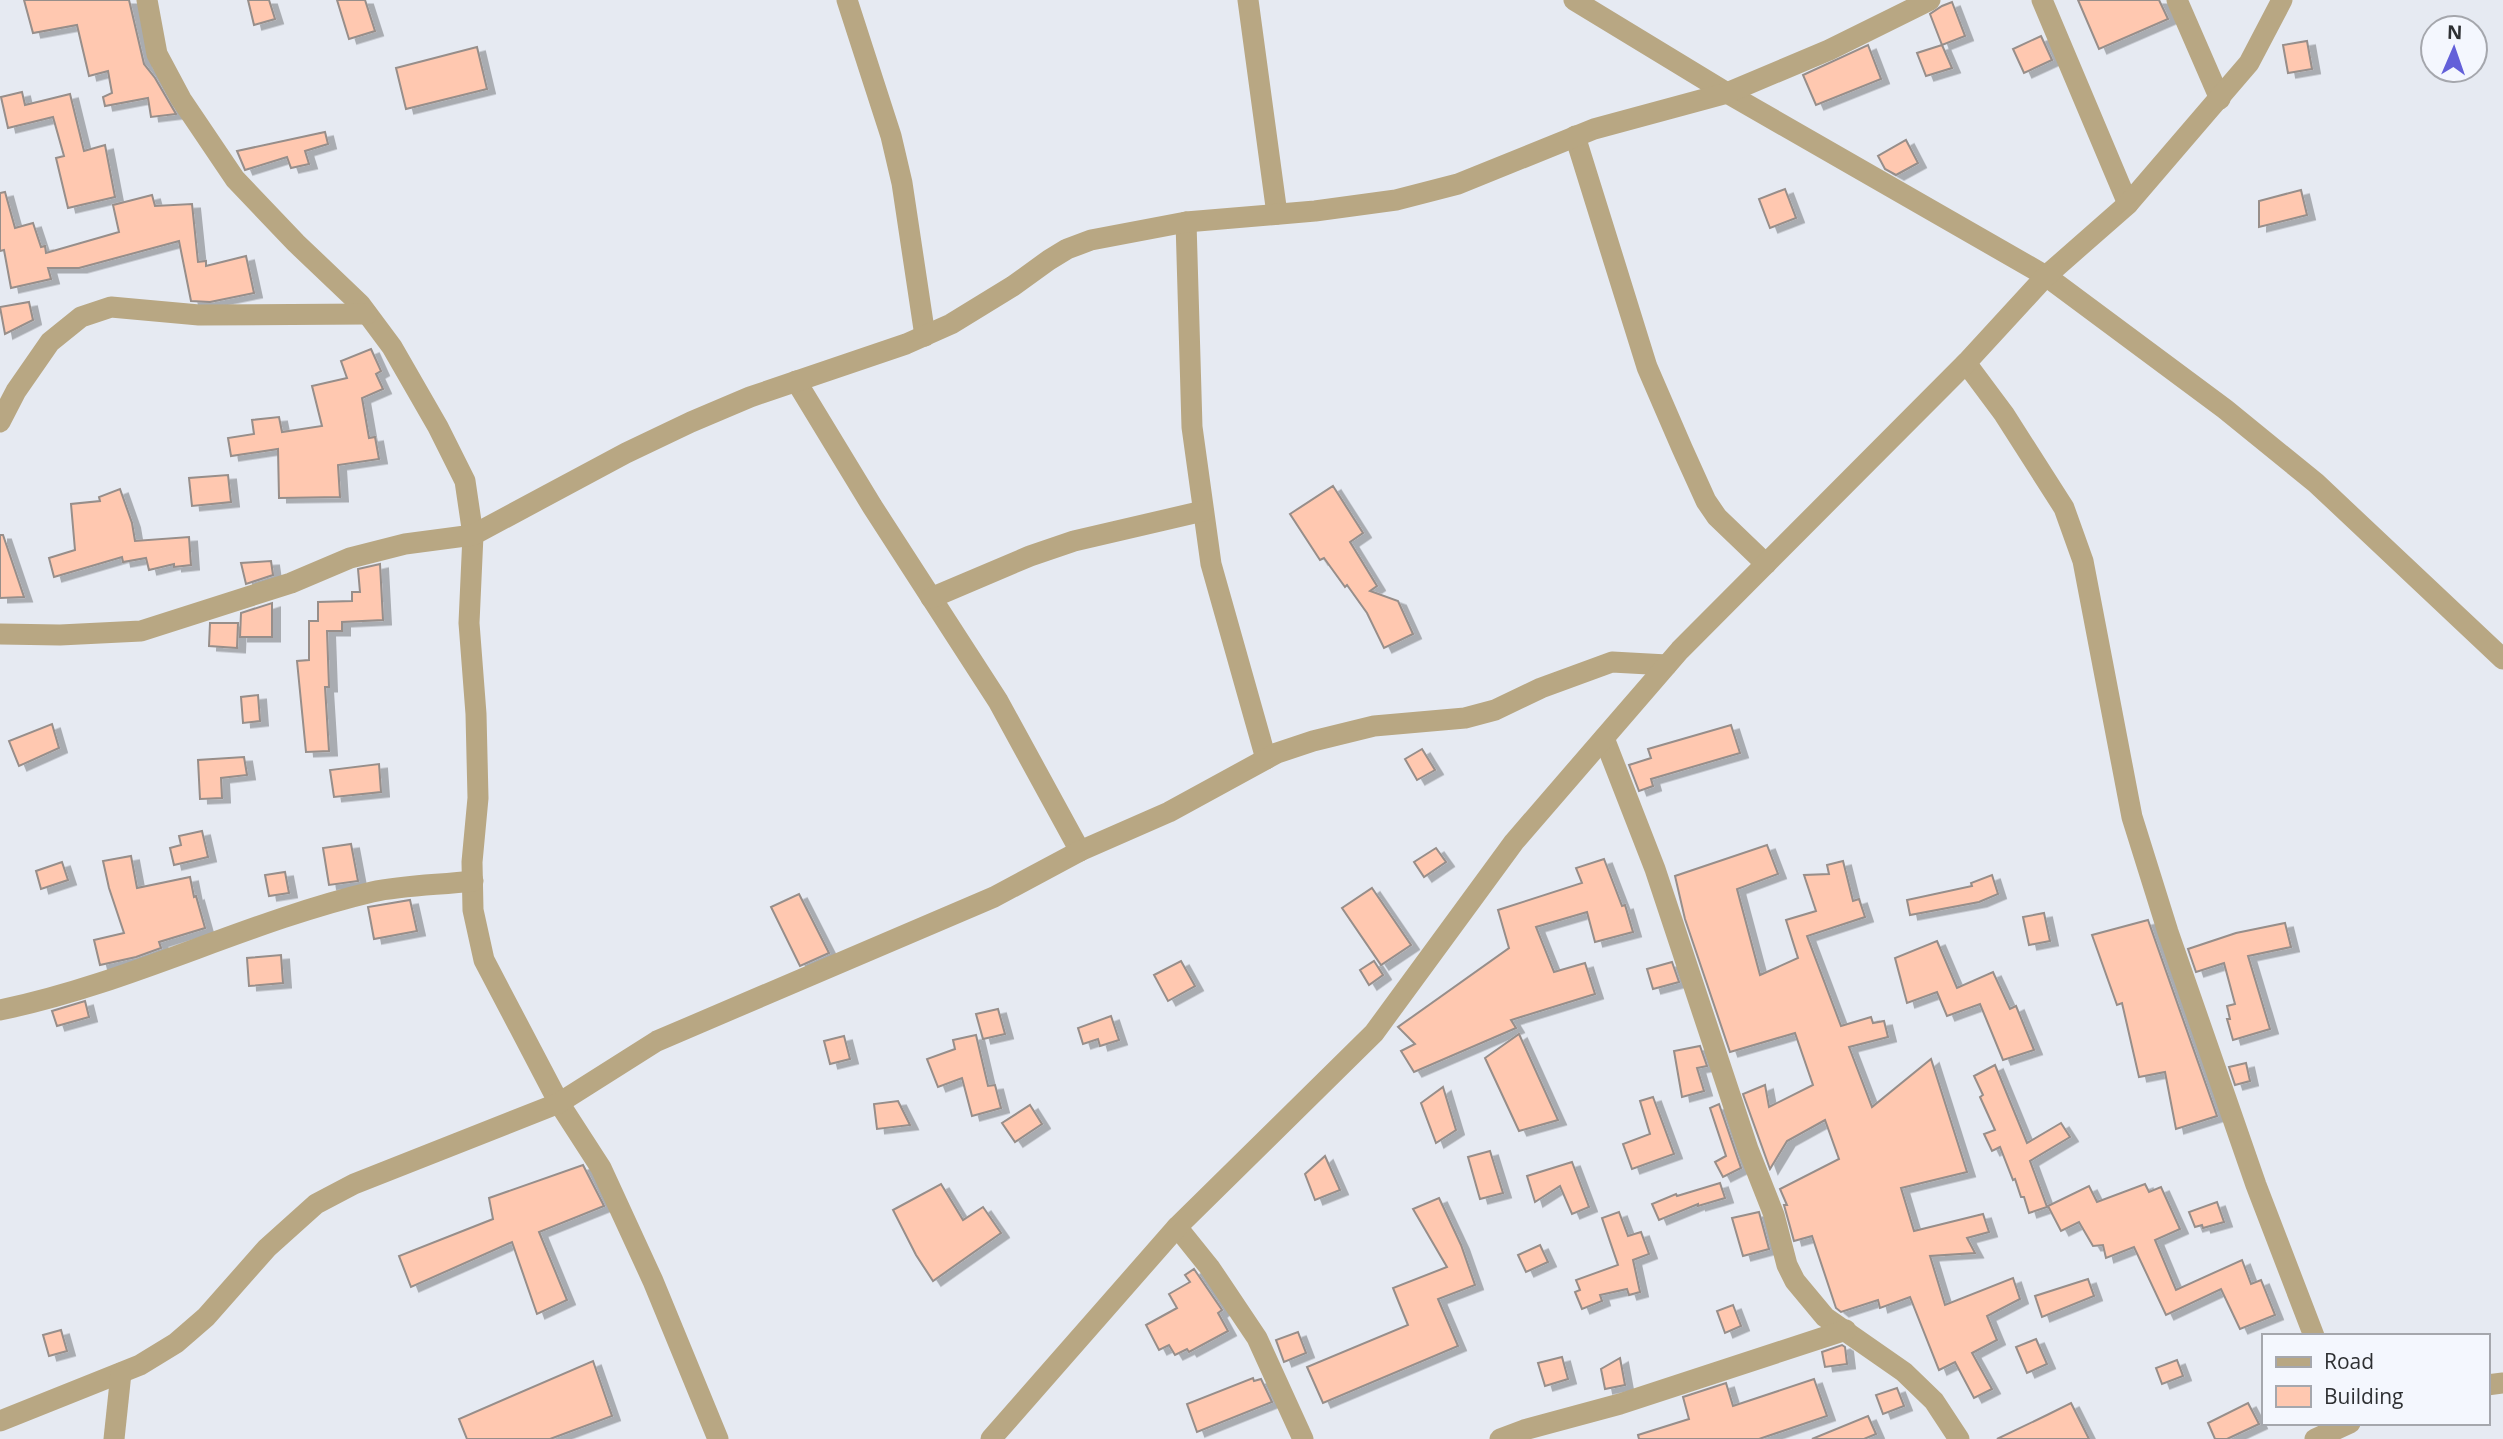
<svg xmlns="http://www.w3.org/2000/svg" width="2503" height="1439" viewBox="0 0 2503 1439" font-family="'Open Sans',sans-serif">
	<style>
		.building { fill: #ffc8b0; stroke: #978e8a; stroke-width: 2; filter: url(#shadow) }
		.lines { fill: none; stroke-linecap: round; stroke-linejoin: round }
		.street { stroke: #b8a783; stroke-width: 21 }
	</style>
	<defs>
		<filter id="shadow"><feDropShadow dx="8" dy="4.5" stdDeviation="0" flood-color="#0004"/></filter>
	</defs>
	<rect width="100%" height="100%" fill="#e6eaf2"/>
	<!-- building -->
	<g class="building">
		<polygon points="24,0 129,0 144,64 155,78 176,114 151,117 148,98 105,106 103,97 112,93 108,71 89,76 77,25 33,33"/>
		<polygon points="248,0 269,0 275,19 254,25"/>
		<polygon points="337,0 365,0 375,31 349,39"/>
		<polygon points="2078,0 2159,0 2168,19 2099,49"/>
		<polygon points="1952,2 1965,36 1942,45 1930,14 1942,6"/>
		<polygon points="2041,36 2052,60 2024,73 2013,49"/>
		<polygon points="2307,41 2312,69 2288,73 2283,45"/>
		<polygon points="1868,45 1881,79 1816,105 1803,75"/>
		<polygon points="1942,45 1952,68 1926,76 1917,53"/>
		<polygon points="477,47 487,89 406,109 396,68"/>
		<polygon points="22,92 25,105 70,94 84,151 105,145 115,197 68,208 56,158 64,156 53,117 8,128 1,97"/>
		<polygon points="325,132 328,144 305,151 309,164 291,168 287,157 245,170 237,151"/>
		<polygon points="1906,140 1918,163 1896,175 1885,169 1878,156"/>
		<polygon points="1785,189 1796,218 1770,228 1759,199"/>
		<polygon points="2301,190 2307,215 2259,227 2259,201"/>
		<polygon points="5,192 15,228 33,223 41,247 45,246 46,253 119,232 113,205 152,195 155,206 192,204 198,262 206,261 206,266 246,256 254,293 210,302 191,301 179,241 79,268 48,268 51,279 11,288 4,250 0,251 0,193"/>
		<polygon points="29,302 33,320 5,334 0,307"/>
		<polygon points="371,349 381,371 376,374 383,389 362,398 369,438 375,437 379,459 338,465 340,497 279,498 278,449 231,456 228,438 254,434 252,420 279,417 282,432 322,426 312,386 347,378 341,361"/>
		<polygon points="228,475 231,502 192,506 189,478"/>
		<polygon points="1333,486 1363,533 1350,542 1377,586 1370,591 1398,601 1413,634 1384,648 1367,613 1347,585 1345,587 1324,558 1320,560 1290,514"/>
		<polygon points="120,489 132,523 135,541 189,537 191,565 174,567 174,564 149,570 146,558 123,562 122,557 54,577 49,558 75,550 71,504 100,501 99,497"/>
		<polygon points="0,535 3,535 24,597 0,598"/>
		<polygon points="271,561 273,575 246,584 241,563"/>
		<polygon points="380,564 383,620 342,622 342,631 327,631 329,687 325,687 329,751 306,752 297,661 309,660 309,621 318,621 318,602 352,601 352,592 360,592 358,569"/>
		<polygon points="272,603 272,637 240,637 241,613"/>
		<polygon points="210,623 238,623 237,648 209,646"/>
		<polygon points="258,695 260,721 243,723 241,697"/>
		<polygon points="52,724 59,748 19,766 9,741"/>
		<polygon points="1731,725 1740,753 1651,779 1653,786 1639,791 1629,765 1651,758 1648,749"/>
		<polygon points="1422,749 1435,770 1417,780 1405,759"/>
		<polygon points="244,757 247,775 221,778 222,798 200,799 198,760"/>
		<polygon points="379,764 381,792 334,797 330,770"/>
		<polygon points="202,831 208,857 174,865 170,848 181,845 179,836"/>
		<polygon points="351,844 358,881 329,885 323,848"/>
		<polygon points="1767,845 1778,874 1737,889 1760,975 1798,958 1786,920 1816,911 1804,875 1829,874 1827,865 1843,861 1853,901 1859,899 1865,917 1807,936 1841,1026 1871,1017 1873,1023 1884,1021 1888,1037 1849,1047 1872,1107 1931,1059 1967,1172 1901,1188 1914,1231 1983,1214 1989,1232 1967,1238 1975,1253 1930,1256 1945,1305 2013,1278 2020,1299 1987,1316 1997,1340 1972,1353 1992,1389 1974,1398 1955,1362 1939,1370 1910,1297 1880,1308 1878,1300 1841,1312 1836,1308 1812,1236 1794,1241 1784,1205 1787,1205 1780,1189 1839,1159 1825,1120 1787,1141 1770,1169 1743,1094 1765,1085 1769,1107 1813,1085 1795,1033 1730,1052 1685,919 1675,876"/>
		<polygon points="1436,848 1446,862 1424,877 1414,862"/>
		<polygon points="131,856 137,888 190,877 194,897 196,896 205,928 159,942 161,948 136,957 100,965 94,940 124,933 109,888 103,861"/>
		<polygon points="1604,859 1622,906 1625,905 1633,932 1595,942 1587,912 1536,927 1554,972 1585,963 1595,994 1511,1020 1516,1028 1414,1072 1401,1051 1415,1044 1398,1027 1509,948 1498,910 1582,883 1576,868"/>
		<polygon points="62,862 68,880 41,889 36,871"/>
		<polygon points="285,872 289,893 269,896 265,875"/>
		<polygon points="1992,875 1998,894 1979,902 1910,915 1907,900 1972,886 1971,883"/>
		<polygon points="1372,888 1411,945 1381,965 1342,908"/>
		<polygon points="799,894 829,953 800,966 771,907"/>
		<polygon points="410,900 417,931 374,939 368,907"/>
		<polygon points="2044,913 2050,941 2029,945 2023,917"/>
		<polygon points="2148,920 2217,1116 2176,1129 2165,1072 2139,1077 2122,1003 2117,1005 2092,935"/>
		<polygon points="2285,923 2291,947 2248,956 2270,1029 2233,1040 2227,1019 2230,1019 2227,1006 2235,1004 2224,963 2196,972 2188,949 2236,933"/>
		<polygon points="1937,941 1957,988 1993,972 2010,1009 2016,1006 2034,1050 2003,1060 1980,1004 1947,1016 1937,992 1907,1003 1895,958"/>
		<polygon points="281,955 283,983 249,986 247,958"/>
		<polygon points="1181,961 1195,986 1168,1001 1154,975"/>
		<polygon points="1374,961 1383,975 1369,985 1360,970"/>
		<polygon points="1672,962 1679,982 1653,989 1647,969"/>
		<polygon points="85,1001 89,1017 57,1026 52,1011"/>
		<polygon points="998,1009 1005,1034 983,1039 976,1014"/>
		<polygon points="1111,1016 1119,1040 1100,1046 1098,1039 1083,1044 1078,1028"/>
		<polygon points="1519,1034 1558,1120 1519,1131 1485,1058"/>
		<polygon points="976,1035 988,1086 995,1085 1001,1108 972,1116 962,1078 938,1087 927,1059 955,1049 953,1040"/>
		<polygon points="844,1036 850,1059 830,1064 824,1041"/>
		<polygon points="1700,1046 1707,1066 1697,1068 1704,1091 1682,1097 1674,1051"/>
		<polygon points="2246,1063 2250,1081 2235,1085 2229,1067"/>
		<polygon points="1995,1065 2027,1143 2061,1123 2070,1137 2030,1161 2047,1207 2029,1213 2024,1197 2021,1197 2015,1179 2013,1180 2000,1147 1992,1151 1984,1134 1995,1130 1980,1097 1983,1095 1974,1076"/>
		<polygon points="1443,1087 1456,1130 1436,1143 1421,1103"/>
		<polygon points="1653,1097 1674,1154 1632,1169 1623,1144 1650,1134 1640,1101"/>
		<polygon points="898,1101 910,1125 877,1129 874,1104"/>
		<polygon points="1719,1104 1741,1168 1723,1177 1715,1162 1726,1156 1710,1108"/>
		<polygon points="1030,1105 1042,1124 1015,1142 1002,1123"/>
		<polygon points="1490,1151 1503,1193 1480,1199 1468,1157"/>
		<polygon points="1325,1156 1340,1190 1315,1200 1305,1174"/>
		<polygon points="1572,1162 1589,1207 1572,1214 1560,1186 1535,1202 1527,1176"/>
		<polygon points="583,1165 604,1206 539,1232 567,1300 537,1314 512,1242 411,1287 399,1256 493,1219 489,1198"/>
		<polygon points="1720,1183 1725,1198 1698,1206 1698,1204 1659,1220 1652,1204 1676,1194 1677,1196"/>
		<polygon points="941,1184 963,1220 983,1207 1001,1233 933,1281 916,1255 893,1210"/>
		<polygon points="2145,1184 2149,1192 2161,1187 2180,1229 2155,1240 2176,1290 2242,1260 2251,1284 2261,1280 2275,1315 2240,1329 2221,1289 2166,1315 2134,1247 2106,1258 2103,1245 2093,1246 2079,1222 2061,1231 2048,1206 2089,1186 2097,1202"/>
		<polygon points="1439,1198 1461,1245 1475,1285 1438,1299 1458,1346 1323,1403 1307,1367 1408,1325 1393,1288 1447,1267 1413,1209"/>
		<polygon points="2217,1202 2224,1222 2203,1228 2202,1225 2195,1227 2189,1212"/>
		<polygon points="1619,1212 1628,1236 1641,1232 1649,1254 1633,1260 1640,1292 1629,1295 1627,1289 1600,1295 1602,1301 1582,1309 1575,1292 1580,1290 1576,1280 1618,1265 1602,1218"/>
		<polygon points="1759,1212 1769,1249 1743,1256 1732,1218"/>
		<polygon points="1540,1245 1548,1262 1526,1272 1518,1255"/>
		<polygon points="1194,1269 1222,1310 1218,1313 1228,1331 1189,1352 1187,1349 1175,1355 1169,1345 1159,1350 1146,1325 1177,1308 1169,1294 1190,1282 1185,1275"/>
		<polygon points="2088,1279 2094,1296 2042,1317 2035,1296"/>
		<polygon points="1733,1305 1741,1326 1725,1333 1717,1311"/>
		<polygon points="61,1330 67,1351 49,1356 43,1335"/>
		<polygon points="1298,1332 1306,1353 1284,1362 1276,1340"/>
		<polygon points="2036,1339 2047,1364 2027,1373 2016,1347"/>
		<polygon points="1842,1345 1845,1347 1847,1364 1825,1367 1822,1352"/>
		<polygon points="1562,1357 1568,1379 1545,1386 1538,1363"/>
		<polygon points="1620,1358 1625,1385 1605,1389 1601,1369"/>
		<polygon points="2177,1360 2183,1376 2162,1384 2156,1368"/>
		<polygon points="593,1361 612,1416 550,1439 467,1439 459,1419"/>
		<polygon points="1253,1378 1254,1381 1261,1379 1272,1402 1197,1432 1187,1404"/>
		<polygon points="1814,1379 1827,1416 1759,1439 1639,1439 1638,1435 1689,1419 1683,1397 1726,1383 1733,1406"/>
		<polygon points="1897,1388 1904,1406 1883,1414 1876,1395"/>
		<polygon points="2071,1403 2089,1439 1997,1439 2047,1415"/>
		<polygon points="2248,1403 2259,1424 2227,1439 2215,1439 2208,1423"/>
		<polygon points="1868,1416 1876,1434 1864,1439 1812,1439"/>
	</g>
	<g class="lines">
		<!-- street -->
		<g class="street">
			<polyline points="147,0 157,54 181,99 235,179 296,243 360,304 392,347 438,427 465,481 473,535 469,623 476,714 478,798 472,862 473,910 484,960 559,1103 601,1168 653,1281 718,1439"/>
			<polyline points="847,0 891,136 902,183 925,336"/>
			<polyline points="1248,0 1277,214"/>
			<polyline points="1574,0 1727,93 2046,276 2225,409 2316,483 2503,659"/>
			<polyline points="2042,0 2128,204"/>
			<polyline points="2177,0 2220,99"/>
			<polyline points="1575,136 1647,367 1682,448 1706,501 1717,517 1766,564"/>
			<polyline points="1186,222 1192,427 1211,564 1266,759"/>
			<polyline points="1966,363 2004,414 2064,508 2083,561 2132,817 2168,932 2256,1185 2314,1336"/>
			<polyline points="796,381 872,506 998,701 1080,851"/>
			<polyline points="0,422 16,391 50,342 81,317 111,307 199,315 367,314"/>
			<polyline points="931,598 1030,556 1074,541 1203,511"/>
			<polyline points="0,634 60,635 141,631 291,583 350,558 405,544 473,535 626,453 691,422 750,397 906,344 951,324 1013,286 1049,260 1067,249 1091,240 1186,222 1315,211 1396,200 1458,184 1594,129 1727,93 1829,50 1930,0"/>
			<polyline points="1604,738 1655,869 1748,1149 1774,1215 1787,1265 1795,1281 1825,1317 1904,1372 1934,1401 1959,1439"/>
			<path d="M0,1010C128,984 245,922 372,892C404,885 440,885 473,881"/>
			<polyline points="1177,1227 1210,1268 1257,1338 1303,1439"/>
			<polyline points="2487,1385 2503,1383"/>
			<polyline points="0,1421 140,1365 176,1343 206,1317 267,1248 316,1204 354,1184 559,1103 657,1041 994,897 1080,851 1169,812 1277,753 1313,741 1374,726 1465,718 1495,710 1541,688 1612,662 1667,665"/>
			<polyline points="114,1439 121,1373"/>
			<polyline points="991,1439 1177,1227 1374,1033 1514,842 1680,650 1966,363 2046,276 2128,204 2249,63 2282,0"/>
			<polyline points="1500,1439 1524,1430 1620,1404 1846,1330"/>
			<polyline points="2315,1439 2350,1423"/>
		</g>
	</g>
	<!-- legend -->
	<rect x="2262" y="1334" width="228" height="91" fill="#f4f7fe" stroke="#a5a7ad" stroke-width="2"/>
	<rect x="2276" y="1357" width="35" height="10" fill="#b8a783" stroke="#a5a7ad" stroke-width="2"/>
	<text x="2324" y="1369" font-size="21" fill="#2e3033">Road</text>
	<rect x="2276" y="1386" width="35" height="21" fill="#ffc8b0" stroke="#a5a7ad" stroke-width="2"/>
	<text x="2324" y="1404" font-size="21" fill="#2e3033">Building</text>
	<!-- north arrow -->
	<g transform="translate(2454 49) rotate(2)"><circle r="33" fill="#f4f7fe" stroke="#a5a7ad" stroke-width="2"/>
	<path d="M0-5L12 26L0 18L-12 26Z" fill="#6360d9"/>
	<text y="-10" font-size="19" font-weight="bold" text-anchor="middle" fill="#2e3033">N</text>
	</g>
</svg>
